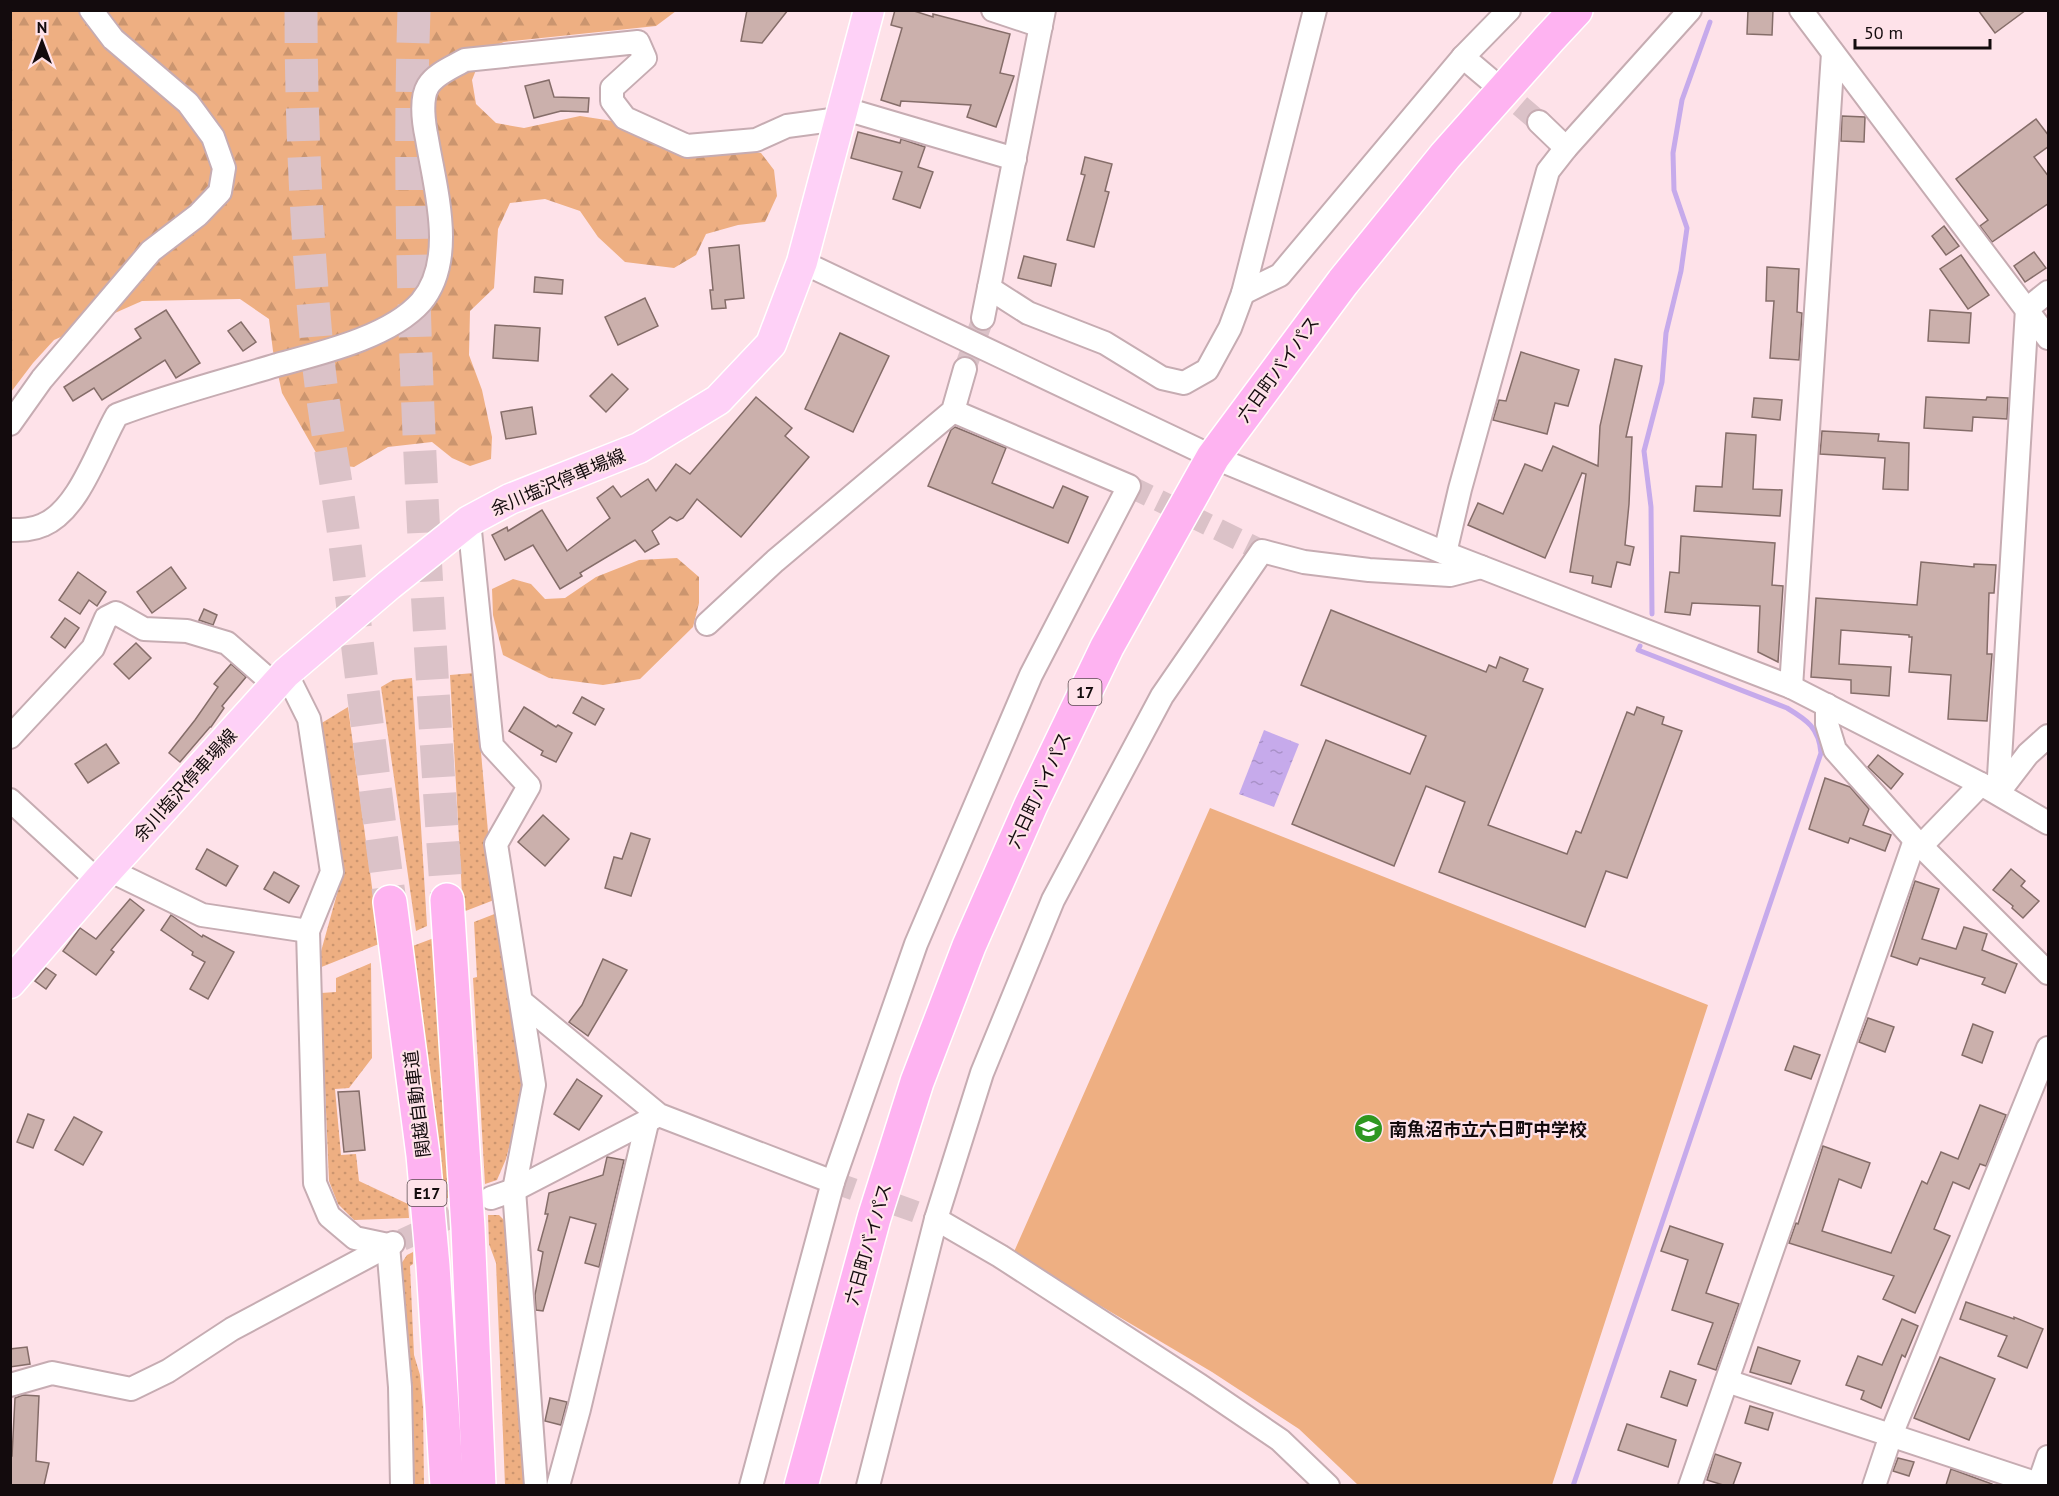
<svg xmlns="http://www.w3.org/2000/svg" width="2059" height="1496" viewBox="0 0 2059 1496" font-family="'PT Sans','Noto Sans JP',sans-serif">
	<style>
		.grass { fill: url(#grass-dots) }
		.forest { fill: url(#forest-firs) }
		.garden { fill: #eeaf82 }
		.water { fill: url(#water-ripples) }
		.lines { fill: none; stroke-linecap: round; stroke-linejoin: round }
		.stream { stroke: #c6aaeb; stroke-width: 5 }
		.building { fill: #cbb0ac; stroke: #856d69; stroke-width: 1.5 }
		.minor-tunnel { stroke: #dbc2c8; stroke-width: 22; stroke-dasharray: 22 11; stroke-linecap: butt }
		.highway-tunnel { stroke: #dbc2c8; stroke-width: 33; stroke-dasharray: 33 16; stroke-linecap: butt }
		.minor-casing { stroke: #c6acb2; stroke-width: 26 }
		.major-casing { stroke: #fff; stroke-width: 33 }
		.highway-casing { stroke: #fff; stroke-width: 36 }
		.minor { stroke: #fff; stroke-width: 22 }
		.major { stroke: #fed1f7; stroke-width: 30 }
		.highway { stroke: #feb3f1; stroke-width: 33 }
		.labels { text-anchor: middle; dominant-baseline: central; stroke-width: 4.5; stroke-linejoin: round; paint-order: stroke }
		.shield { fill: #fee2e9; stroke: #5a4c4f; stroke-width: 1.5 }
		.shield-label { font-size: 16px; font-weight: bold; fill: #130b0d }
		.street-label { font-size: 18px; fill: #130b0d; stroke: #fee2e9 }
		.poi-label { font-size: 18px; font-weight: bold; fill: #130b0d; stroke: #fee2e9; text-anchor: start }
	</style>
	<defs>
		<pattern id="grass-dots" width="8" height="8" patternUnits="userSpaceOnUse" patternTransform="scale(1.5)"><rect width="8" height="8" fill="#eeaf82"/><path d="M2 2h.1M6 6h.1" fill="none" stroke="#cb956f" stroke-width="1.8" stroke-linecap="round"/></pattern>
		<pattern id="forest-firs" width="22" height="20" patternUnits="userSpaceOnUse" patternTransform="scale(1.5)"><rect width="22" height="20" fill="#eeaf82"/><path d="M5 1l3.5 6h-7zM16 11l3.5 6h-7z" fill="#cb956f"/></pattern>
		<pattern id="water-ripples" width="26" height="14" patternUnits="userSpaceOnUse" patternTransform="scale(1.5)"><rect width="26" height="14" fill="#c6aaeb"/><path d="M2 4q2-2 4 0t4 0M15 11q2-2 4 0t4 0" fill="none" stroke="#a991c8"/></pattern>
	</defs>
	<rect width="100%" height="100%" fill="#fee2e9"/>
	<!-- grass -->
	<g class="grass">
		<polygon points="474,673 494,900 463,912 450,675"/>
		<polygon points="412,678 427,926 416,931 381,687 393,680"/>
		<polygon points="348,707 374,902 378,903 379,944 319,968 320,955 342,876 318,735 320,724"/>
		<polygon points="497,913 526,1083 506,1159 497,1180 485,1184 473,978 477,977 474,922"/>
		<polygon points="434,938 450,1197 443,1200 423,1029 410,947"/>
		<polygon points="371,963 372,1058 349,1088 335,1089 341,1155 356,1154 359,1181 408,1204 409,1218 354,1220 338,1204 329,1181 321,993 336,992 336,978"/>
		<polygon points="488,1215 499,1215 510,1226 528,1485 505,1485 496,1263 489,1244"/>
		<polygon points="413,1252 413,1264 410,1266 414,1355 420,1375 423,1408 424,1485 414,1485 410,1388 399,1267 407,1255"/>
	</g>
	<!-- forest -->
	<g class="forest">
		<polygon points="11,11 676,11 656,26 504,42 484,50 472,80 476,104 496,123 524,128 580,116 619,122 682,153 704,157 739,150 761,153 774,170 777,196 765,222 738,225 706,234 696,255 674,268 625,262 598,237 580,211 545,199 510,203 498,229 494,288 470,311 469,355 482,390 492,437 491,459 470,466 452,458 432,442 388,447 354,467 322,463 282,393 273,351 269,319 240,299 142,301 54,340 33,363 11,392"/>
		<polygon points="677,558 699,577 699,603 693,627 640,679 603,685 549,678 503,655 493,615 492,589 513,579 531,584 545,599 565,598 596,577 639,560"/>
	</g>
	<!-- garden -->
	<polygon class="garden" points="1210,808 1708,1005 1552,1485 1358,1485 1299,1429 1212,1372 1013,1254"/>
	<!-- water -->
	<polygon class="water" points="1264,730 1299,744 1274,807 1239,794"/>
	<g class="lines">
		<!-- stream -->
		<g class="stream">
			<polyline points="1652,614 1651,507 1644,451 1662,382 1666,333 1681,271 1687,228 1674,190 1673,153 1682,100 1710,22"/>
			<path d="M1573,1486L1821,753C1819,728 1807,720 1787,708L1638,650L1640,646"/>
		</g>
	</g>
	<!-- building -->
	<g class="building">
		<polygon points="747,10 788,10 762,43 741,41"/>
		<polygon points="895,10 911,10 933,17 933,14 1010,34 1000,73 1014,76 996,127 967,117 971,105 901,101 900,106 881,100 902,28 891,25"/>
		<polygon points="1748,10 1773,10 1772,35 1747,34"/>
		<polygon points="1978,10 2026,10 1995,33"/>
		<polygon points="549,80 554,97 589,98 588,112 561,111 534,118 525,86"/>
		<polygon points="1842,116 1865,117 1864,142 1841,141"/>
		<polygon points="2036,119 2049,136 2049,146 2034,157 2049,177 2049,203 1992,242 1980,226 1988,220 1956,179"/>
		<polygon points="858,132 900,143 901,139 925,147 918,167 933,172 920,208 893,199 902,172 851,158"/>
		<polygon points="1085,157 1112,164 1105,191 1109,192 1094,247 1067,240 1085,175 1081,174"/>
		<polygon points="1944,226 1959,246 1946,255 1932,236"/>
		<polygon points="739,245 744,298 725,300 726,308 712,309 710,290 713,290 709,248"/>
		<polygon points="2034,252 2046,268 2025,282 2014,266"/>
		<polygon points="1961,255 1989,295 1968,309 1940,269"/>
		<polygon points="1024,256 1056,264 1051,286 1018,278"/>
		<polygon points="1767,267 1799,269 1797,312 1802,313 1799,360 1770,358 1774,301 1766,301"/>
		<polygon points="535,277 563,280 562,294 534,292"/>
		<polygon points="645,298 658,326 618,345 605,317"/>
		<polygon points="166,310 200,363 176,378 165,360 102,400 94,388 73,401 64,387 141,338 135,329"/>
		<polygon points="1930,310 1971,313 1969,343 1928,341"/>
		<polygon points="241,322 256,342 243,351 228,331"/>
		<polygon points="495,325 540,328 538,361 493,358"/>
		<polygon points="840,333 889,356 853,432 805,409"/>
		<polygon points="1521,352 1579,370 1568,406 1555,403 1547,434 1493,420 1499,400 1506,401"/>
		<polygon points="1615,359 1642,366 1626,437 1632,437 1629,504 1625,545 1634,547 1630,565 1617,562 1611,587 1592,583 1593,576 1570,572 1586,474 1582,473 1545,558 1468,525 1478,503 1503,514 1525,464 1542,471 1553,446 1598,466 1600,426"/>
		<polygon points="612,374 628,389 606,412 590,396"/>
		<polygon points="756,397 792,428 785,436 809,457 741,537 697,499 683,518 677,521 670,517 652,531 659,544 645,552 635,540 580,573 582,576 560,589 533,545 505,560 492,535 507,527 508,531 542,510 567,551 610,518 597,498 613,486 621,497 648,479 656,491 676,464 690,474"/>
		<polygon points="1926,397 1986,400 1987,397 2008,398 2007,419 1973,417 1972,431 1924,428"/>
		<polygon points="1754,398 1782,400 1780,420 1752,417"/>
		<polygon points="532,407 536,434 506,439 501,412"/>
		<polygon points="955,427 1006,448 992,483 1053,508 1063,486 1088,497 1068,543 928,486 951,430"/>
		<polygon points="1822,431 1879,434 1878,441 1909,443 1908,490 1883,489 1885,458 1820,454"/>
		<polygon points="1726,433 1756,435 1753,489 1782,490 1780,516 1694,511 1696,486 1722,487"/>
		<polygon points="1681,536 1775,543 1772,585 1783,586 1778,662 1758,652 1760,606 1692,603 1690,615 1665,612 1670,572 1679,573"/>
		<polygon points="1921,562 1974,567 1974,564 1996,565 1994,593 1989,593 1987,654 1992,654 1987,721 1948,719 1951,675 1909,672 1912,637 1909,637 1909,635 1841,630 1839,664 1891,667 1889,696 1851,693 1851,680 1811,677 1816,598 1917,605"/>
		<polygon points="171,567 186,588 152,613 137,592"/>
		<polygon points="78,572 106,592 97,606 89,600 80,614 59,600"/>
		<polygon points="204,609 217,615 213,625 199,620"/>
		<polygon points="1331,610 1486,672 1489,665 1496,668 1500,657 1528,669 1523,681 1543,689 1488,825 1567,854 1576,831 1581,833 1627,712 1634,715 1637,707 1664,717 1662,724 1682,731 1627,878 1606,871 1585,927 1439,872 1465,802 1426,786 1394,866 1292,824 1326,740 1410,774 1426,736 1301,685"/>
		<polygon points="65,618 79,628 65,648 51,637"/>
		<polygon points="136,643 151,658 129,679 114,664"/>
		<polygon points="231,664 246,677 222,706 224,708 211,727 210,727 180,762 169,753 195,720 218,687 214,684"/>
		<polygon points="582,697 604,709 595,725 573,713"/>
		<polygon points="524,707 556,727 558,725 572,733 556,762 541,755 543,751 509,731"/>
		<polygon points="106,744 119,763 88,783 75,764"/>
		<polygon points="1878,755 1903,774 1891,789 1868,767"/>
		<polygon points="1825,778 1850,787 1869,809 1863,825 1891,835 1885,851 1850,838 1848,843 1809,829"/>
		<polygon points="543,815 569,839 545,866 518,842"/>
		<polygon points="631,833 650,839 631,896 605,888 614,857 622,859"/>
		<polygon points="207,849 238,866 226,886 196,869"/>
		<polygon points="2011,869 2025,881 2021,886 2039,901 2023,918 2012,908 2013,906 1993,890"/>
		<polygon points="274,872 299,886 289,903 264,889"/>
		<polygon points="1915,881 1939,889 1922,939 1956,949 1964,927 1987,934 1982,950 2017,964 2005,993 1982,984 1985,978 1920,958 1917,965 1891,956"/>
		<polygon points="130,899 144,910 111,950 114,952 96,975 63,951 80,928 96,939"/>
		<polygon points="171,915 202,937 203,935 234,952 208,999 190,989 205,962 192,955 193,952 161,930"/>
		<polygon points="603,959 627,970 588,1036 569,1022 582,1005"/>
		<polygon points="46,968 56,975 46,989 35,981"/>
		<polygon points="1868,1018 1894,1027 1885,1052 1859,1042"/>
		<polygon points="1973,1024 1993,1032 1982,1063 1962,1055"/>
		<polygon points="1794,1046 1820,1055 1811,1079 1785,1070"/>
		<polygon points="577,1079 602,1096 579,1130 554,1114"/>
		<polygon points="359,1091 365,1150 344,1152 338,1092"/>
		<polygon points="1980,1105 2006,1115 1986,1166 1980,1164 1969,1189 1953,1182 1934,1229 1950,1236 1915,1313 1883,1299 1894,1276 1789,1243 1796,1223 1798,1224 1823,1146 1870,1163 1861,1188 1839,1179 1822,1231 1891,1253 1922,1181 1927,1184 1941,1152 1958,1159"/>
		<polygon points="28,1114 44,1120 33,1148 17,1142"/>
		<polygon points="74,1117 102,1132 83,1165 55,1150"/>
		<polygon points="607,1157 624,1160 599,1267 585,1263 596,1224 570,1217 543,1311 536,1310 535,1295 543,1252 538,1250 548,1214 545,1214 549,1193 603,1175"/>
		<polygon points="1670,1226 1723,1244 1706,1293 1739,1304 1716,1370 1698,1364 1713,1323 1672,1310 1688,1260 1661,1251"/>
		<polygon points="1966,1302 2014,1319 2014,1317 2043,1329 2027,1368 1998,1356 2007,1336 1960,1319"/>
		<polygon points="1902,1319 1918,1326 1905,1357 1902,1355 1881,1408 1861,1399 1864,1391 1846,1385 1858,1356 1882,1365"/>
		<polygon points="27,1347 30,1364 10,1367 10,1349"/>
		<polygon points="1758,1347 1800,1361 1791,1384 1750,1372"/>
		<polygon points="1940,1357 1995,1379 1969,1440 1914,1418"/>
		<polygon points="1670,1371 1696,1380 1687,1406 1661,1397"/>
		<polygon points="23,1395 39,1396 36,1461 49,1463 44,1485 10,1485 10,1456 12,1456 15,1398"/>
		<polygon points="550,1398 567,1402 561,1425 545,1421"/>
		<polygon points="1750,1406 1773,1413 1768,1430 1745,1423"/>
		<polygon points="1627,1424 1676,1440 1668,1467 1618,1450"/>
		<polygon points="1715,1454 1741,1463 1733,1485 1723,1485 1707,1480"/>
		<polygon points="1898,1458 1914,1462 1909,1476 1893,1471"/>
		<polygon points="1951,1469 1992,1484 1992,1485 1946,1485"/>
	</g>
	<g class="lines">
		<!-- minor-tunnel -->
		<g class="minor-tunnel">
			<polyline points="1495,84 1539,122"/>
			<polyline points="965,369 983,318"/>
			<polyline points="1129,486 1262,551"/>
			<polyline points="833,1182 936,1219"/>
			<polyline points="402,1240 479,1204"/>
		</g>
		<!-- highway-tunnel -->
		<g class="highway-tunnel">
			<path d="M301,10C301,127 307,243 318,359C324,416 335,473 343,529C359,653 373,778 390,902"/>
			<path d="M414,10C408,186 415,362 424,537C431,658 438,779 447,900"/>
		</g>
		<defs>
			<g id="minor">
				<polyline points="993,10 1041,26"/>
				<polyline points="1801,10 2048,338"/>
				<polyline points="1463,57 1495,84"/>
				<polyline points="842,108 1015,159"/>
				<polyline points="1539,122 1566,148"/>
				<polyline points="802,262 1213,457 1445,553 1791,687 1981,784 2048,823"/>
				<polyline points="989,288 1028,313 1105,343 1162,378 1184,383 1207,370 1230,328 1243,293 1315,10"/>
				<polyline points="1243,293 1280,275 1463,57 1509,10"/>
				<polyline points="983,318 1044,10"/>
				<polyline points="10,424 42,379 151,251 198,215 220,192 224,168 213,137 188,103 113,39 91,10"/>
				<polyline points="469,521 492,746 529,786 496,844 534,1085 514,1190 536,1486"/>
				<path d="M10,530C22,530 32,530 43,525C79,510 98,448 117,415C169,395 224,381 277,365C321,353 390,337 421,302C457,260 435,188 427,139C424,125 420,99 428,86C435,74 453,67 465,60L638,42L645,58L612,88V101L625,118L687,146L756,140L787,126L839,119"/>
				<polyline points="1445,553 1460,489 1548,171 1566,148 1690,10"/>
				<polyline points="707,624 775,561 953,411 965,369"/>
				<polyline points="286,673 309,719 332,872 308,931 315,1183 329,1216 355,1238 388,1245"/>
				<polyline points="1791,687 1833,53"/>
				<polyline points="1827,705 1827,724 1835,750 1915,840 2048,973"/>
				<polyline points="10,737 93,648 106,618 116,613 144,629 187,631 227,643 275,685"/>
				<polyline points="1998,793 2027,309 2048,292"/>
				<polyline points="1998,793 2028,754 2048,736"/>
				<polyline points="10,800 98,881"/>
				<polyline points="1921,846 1981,784"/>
				<polyline points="109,870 202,915 308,931"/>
				<polyline points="522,1002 659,1115 833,1182"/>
				<polyline points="491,1198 514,1190 655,1117"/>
				<polyline points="936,1219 1000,1256 1199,1385 1280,1440 1328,1486"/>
				<polyline points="388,1245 400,1387 402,1486"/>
				<polyline points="1727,1381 2044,1486"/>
				<polyline points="10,1385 52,1373 131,1389 168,1371 232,1329 393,1243"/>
				<polyline points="558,1486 579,1409 647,1123"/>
				<polyline points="751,1486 833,1182 916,944 1031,675 1129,486 953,411"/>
				<polyline points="868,1486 936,1219 982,1073 1053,900 1162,696 1262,551 1304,562 1369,570 1450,575 1481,567"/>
				<polyline points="1690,1486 1915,840"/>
				<polyline points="1874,1486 1891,1435 2048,1048"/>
				<polyline points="2038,1486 2048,1457"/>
			</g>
			<polyline id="major" points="10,983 98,881 286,673 389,585 469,521 510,499 639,448 718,400 771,344 802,262 869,10"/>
			<g id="highway">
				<polyline points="447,900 468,1228 479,1486"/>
				<polyline points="390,902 423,1155 433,1266 447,1486"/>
				<polyline points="801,1486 874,1218 917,1082 969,946 1031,805 1107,647 1213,457 1343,282 1445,156 1549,39 1576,10"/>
			</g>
		</defs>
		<!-- minor casing -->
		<use href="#minor" class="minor-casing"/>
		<!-- major casing -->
		<use href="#major" class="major-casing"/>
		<!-- highway casing -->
		<use href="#highway" class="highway-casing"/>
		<!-- minor -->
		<use href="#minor" class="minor"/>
		<!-- major -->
		<use href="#major" class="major"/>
		<!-- highway -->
		<use href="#highway" class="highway"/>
	</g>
	<!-- icons -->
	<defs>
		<symbol id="school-disc" viewBox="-11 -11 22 22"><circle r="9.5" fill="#2e9720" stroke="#fee2e9"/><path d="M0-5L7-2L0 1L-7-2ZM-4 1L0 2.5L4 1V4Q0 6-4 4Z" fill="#fff"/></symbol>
	</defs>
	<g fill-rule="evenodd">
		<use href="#school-disc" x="1352" y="1112" width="33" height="33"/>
	</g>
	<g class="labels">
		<!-- shield labels -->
		<g class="shield">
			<rect x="1068.5" y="679" width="33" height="26" rx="4.5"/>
			<rect x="407.5" y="1180" width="39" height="26" rx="4.5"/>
		</g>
		<g class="shield-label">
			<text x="1085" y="692">17</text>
			<text x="427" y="1193">E17</text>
		</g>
		<!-- street labels -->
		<g class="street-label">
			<text transform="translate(1278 369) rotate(-54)">六日町バイパス</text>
			<text transform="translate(558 482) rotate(-23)">余川塩沢停車場線</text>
			<text transform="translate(185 785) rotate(-48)">余川塩沢停車場線</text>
			<text transform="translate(1039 790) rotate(-65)">六日町バイパス</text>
			<text transform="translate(417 1104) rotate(-97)">関越自動車道</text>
			<text transform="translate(868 1244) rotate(-74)">六日町バイパス</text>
		</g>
		<!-- poi labels -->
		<g class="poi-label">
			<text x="1389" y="1129">南魚沼市立六日町中学校</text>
		</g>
	</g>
	<!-- border -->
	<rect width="2059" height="1496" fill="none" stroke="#130b0d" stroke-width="24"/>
	<!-- north arrow -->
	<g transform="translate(42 42)" stroke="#fee2e9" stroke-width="4.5" paint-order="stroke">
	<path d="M0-4.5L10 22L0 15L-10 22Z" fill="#130b0d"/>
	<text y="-9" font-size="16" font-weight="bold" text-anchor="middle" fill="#130b0d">N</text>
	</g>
	<!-- scale -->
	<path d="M1855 39v9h135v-9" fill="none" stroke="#130b0d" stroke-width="3"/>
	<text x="1864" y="39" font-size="18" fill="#130b0d" stroke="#fee2e9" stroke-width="4.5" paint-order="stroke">50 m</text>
</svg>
